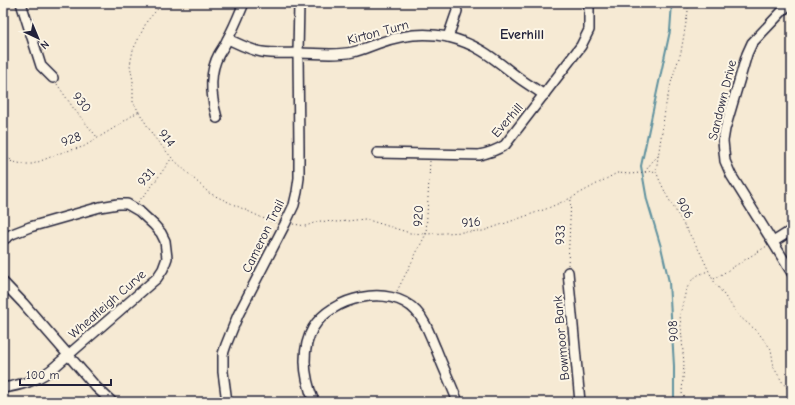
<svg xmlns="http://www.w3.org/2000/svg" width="795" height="405" viewBox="0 0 795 405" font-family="'Comic Neue',sans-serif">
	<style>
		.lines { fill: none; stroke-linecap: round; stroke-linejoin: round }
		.stream { stroke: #60929f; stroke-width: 2 }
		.minor-casing { stroke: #22223b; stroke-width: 12 }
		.path { stroke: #22223b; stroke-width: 1; stroke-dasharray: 1 3; stroke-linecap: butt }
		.minor { stroke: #fcf5e5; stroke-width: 9 }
		.labels { text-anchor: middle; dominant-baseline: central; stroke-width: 4; stroke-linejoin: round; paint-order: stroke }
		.street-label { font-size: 13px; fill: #22223b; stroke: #fcf5e5 }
		.neighbourhood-label { font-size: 14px; font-weight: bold; fill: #22223b; stroke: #fcf5e5 }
	</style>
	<rect width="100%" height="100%" fill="#f6ead4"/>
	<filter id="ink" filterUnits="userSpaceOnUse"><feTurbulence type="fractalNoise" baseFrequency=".025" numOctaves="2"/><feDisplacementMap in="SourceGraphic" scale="8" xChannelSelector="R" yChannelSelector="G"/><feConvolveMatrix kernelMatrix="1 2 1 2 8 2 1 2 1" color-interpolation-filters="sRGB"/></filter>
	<g filter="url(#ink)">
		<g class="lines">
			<!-- stream -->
			<polyline class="stream" points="672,3 670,31 641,166 647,200 661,247 669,282 674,366 674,402"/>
			<defs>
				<g id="minor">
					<polyline points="21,3 41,66 53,78"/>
					<polyline points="790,3 752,43 747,54 725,129 723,141 725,161 731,175 792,273"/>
					<polyline points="448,37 457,11"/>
					<path d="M228,39C239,44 250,50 262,52C274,54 286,53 299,53C317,53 335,56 353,52C362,50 370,46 379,43C401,35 425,32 448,37C480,45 494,59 519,78C527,84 536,89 544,95"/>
					<path d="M217,118C211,97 208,74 219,54C222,49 225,45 227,40C234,28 239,15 244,3"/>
					<path d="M377,153L479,155C489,153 497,150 505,145L581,46L589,30V3"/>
					<path d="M3,240L12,234L30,227L100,207L118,204H127L139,211L154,225L161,233L165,241L167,258L163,269L157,278L51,370C36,381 21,385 3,388"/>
					<polyline points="773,242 792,230"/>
					<polyline points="568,272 580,402"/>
					<polyline points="3,282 23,303 96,387 112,402"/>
					<polyline points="227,402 223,372 223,354 226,345 238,315 285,224 294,205 297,192 299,178 299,149 298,53 299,3"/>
					<path d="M314,402C305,379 300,351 313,328C331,297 390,283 416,311C426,321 430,336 436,349C443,367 451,384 458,402"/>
				</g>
			</defs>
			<!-- minor casing -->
			<use href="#minor" class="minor-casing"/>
			<!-- path -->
			<g class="path">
				<polyline points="163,3 147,21 133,50 130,65 133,81 133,102 154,137 172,158 209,193 269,221 278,223"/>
				<polyline points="688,3 688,11 681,52 672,79 666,104 656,171 659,179 667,196 700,252 713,280 740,317 757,331 771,349 774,368 783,383 792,394"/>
				<polyline points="57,84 74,109 97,137"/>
				<polyline points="3,155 13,161"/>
				<polyline points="3,161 9,161 23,164 33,164 63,152 83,147 114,128 139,111"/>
				<polyline points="645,172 651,163 658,156"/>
				<polyline points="138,202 152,186 171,159"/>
				<polyline points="293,224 306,226 319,221 338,222 365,219 410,233 426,234 483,231 546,209 571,198 617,173 631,174 656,171"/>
				<polyline points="568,265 571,198"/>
				<polyline points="714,279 767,246"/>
				<polyline points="397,291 426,234 430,161"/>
				<polyline points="683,402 682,392 684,364 680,315 686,290 691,281 698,275 708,271"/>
			</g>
			<!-- minor -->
			<use href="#minor" class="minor"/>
		</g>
	</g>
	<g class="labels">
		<!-- street labels -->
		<g class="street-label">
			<text transform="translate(378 32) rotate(-15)">Kirton Turn</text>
			<text transform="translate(722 100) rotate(-76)">Sandown Drive</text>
			<text transform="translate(82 102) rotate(52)">930</text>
			<text transform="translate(507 120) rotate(-49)">Everhill</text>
			<text transform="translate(167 138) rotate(52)">914</text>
			<text transform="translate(71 139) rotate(-20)">928</text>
			<text transform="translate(146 177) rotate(-49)">931</text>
			<text transform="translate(685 208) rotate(60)">906</text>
			<text transform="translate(418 216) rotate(-87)">920</text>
			<text transform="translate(471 222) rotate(-5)">916</text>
			<text transform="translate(560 235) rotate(-87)">933</text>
			<text transform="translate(263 236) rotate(-64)">Cameron Trail</text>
			<text transform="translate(107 304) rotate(-41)">Wheatleigh Curve</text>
			<text transform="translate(673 331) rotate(-94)">908</text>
			<text transform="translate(561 338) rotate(-95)">Bowmoor Bank</text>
		</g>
		<!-- neighbourhood labels -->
		<g class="neighbourhood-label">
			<text x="522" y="34">Everhill</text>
		</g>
	</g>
	<!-- margin -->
	<rect width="795" height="405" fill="none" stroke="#fcf5e5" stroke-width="16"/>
	<rect x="8" y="8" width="779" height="389" fill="none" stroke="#22223b" stroke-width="1.5" filter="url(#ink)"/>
	<!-- north arrow -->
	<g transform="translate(38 38) rotate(136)" stroke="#fcf5e5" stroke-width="3" paint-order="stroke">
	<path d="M0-3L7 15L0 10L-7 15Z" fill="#22223b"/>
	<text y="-6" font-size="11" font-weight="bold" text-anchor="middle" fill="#22223b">N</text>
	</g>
	<!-- scale -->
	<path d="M20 379v6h91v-6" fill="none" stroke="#22223b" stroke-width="2"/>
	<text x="26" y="379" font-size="12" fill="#22223b" stroke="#fcf5e5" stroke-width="3" paint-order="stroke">100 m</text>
</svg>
